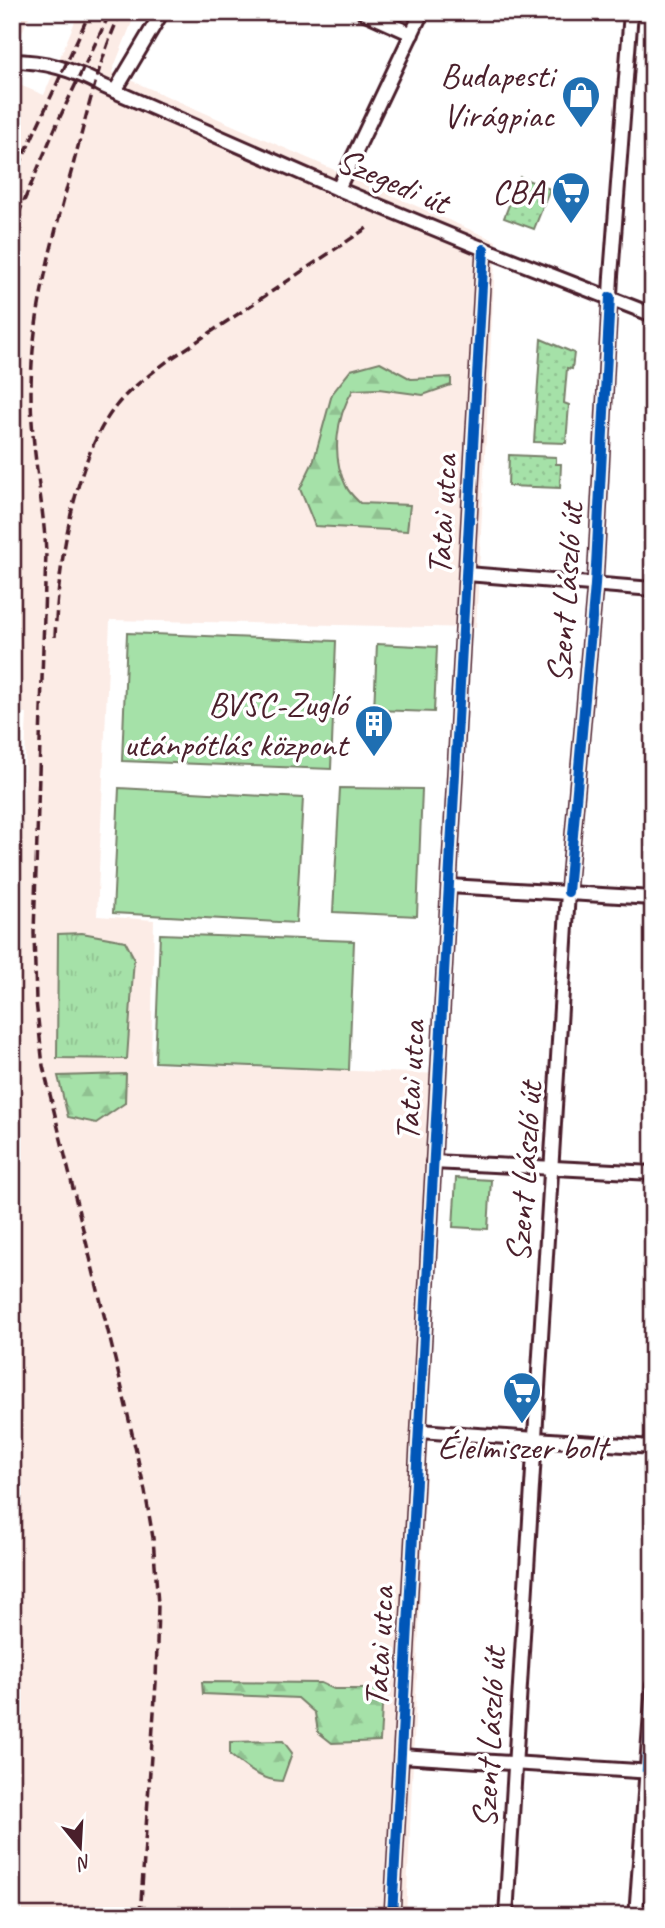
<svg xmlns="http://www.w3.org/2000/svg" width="665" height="1928" viewBox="0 0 665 1928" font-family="Caveat,sans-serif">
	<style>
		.built { fill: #fcece6 }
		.grass { fill: url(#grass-tufts); stroke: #78806a; stroke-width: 2 }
		.forest { fill: url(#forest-firs); stroke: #78806a; stroke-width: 2 }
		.park { fill: url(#park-dots); stroke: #78806a; stroke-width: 2 }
		.pitch { fill: #a5e1a8; stroke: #78806a; stroke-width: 2 }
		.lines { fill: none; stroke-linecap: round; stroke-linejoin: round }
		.minor-casing { stroke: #4a1f2b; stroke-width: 18 }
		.minor { stroke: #fff; stroke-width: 12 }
		.rail { stroke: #4a1f2b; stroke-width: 3.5; stroke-dasharray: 10 5; stroke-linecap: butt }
		.quiet { stroke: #3fa9f5; stroke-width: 9; stroke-dasharray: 18 9; stroke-linecap: butt }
		.cycleway-casing { stroke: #fff; stroke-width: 15 }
		.cycleway { stroke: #0057b8; stroke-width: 10 }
		.labels { text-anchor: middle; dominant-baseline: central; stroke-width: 7; stroke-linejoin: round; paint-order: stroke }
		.poi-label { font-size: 35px; fill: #4a1f2b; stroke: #fff; text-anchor: end }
		.street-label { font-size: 35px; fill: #4a1f2b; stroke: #fff }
	</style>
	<defs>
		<pattern id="grass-tufts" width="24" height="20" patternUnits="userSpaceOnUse" patternTransform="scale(1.75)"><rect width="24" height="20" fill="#a5e1a8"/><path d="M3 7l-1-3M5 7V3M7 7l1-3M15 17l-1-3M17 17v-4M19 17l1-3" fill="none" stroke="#90c191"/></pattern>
		<pattern id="forest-firs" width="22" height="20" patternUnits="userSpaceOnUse" patternTransform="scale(1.75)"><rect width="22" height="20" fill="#a5e1a8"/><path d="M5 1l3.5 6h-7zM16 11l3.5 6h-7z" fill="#90c191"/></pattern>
		<pattern id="park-dots" width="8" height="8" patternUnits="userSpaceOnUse" patternTransform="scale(1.75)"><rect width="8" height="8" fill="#a5e1a8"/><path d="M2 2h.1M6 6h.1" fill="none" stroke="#90c191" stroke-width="1.8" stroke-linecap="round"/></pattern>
	</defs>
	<rect width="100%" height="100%" fill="#fff"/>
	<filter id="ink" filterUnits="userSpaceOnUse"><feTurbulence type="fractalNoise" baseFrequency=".0143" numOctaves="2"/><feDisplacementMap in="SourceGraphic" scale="14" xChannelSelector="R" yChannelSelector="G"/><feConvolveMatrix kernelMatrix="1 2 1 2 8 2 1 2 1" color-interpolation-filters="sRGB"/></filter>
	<g filter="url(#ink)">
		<!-- built -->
		<g class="built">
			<polygon points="12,12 31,12 12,55"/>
			<polygon points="79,12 136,12 112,72 496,241 476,628 110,620 97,916 154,920 151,1064 444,1074 406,1916 12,1916 12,1219 15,1202 17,1019 14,999 27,713 12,712 12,82 44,95"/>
		</g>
		<!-- grass -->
		<polygon class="grass" points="82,933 125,941 134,958 127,1059 57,1058 58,934"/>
		<!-- forest -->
		<g class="forest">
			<path d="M380,362L411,379L451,377V385L423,395L379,389L353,390C336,417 331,457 346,486C349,493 355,498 360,503L410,505L407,531L315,526L300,489L314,460L332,394L351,370Z"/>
			<polygon points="12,997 14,999 17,1019 15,1202 12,1219"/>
			<polygon points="126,1074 125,1103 96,1123 68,1117 58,1076"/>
			<polygon points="202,1682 321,1683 334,1689 383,1689 380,1741 332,1743 318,1732 315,1713 298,1698 203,1694"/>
			<path d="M283,1741L292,1753L282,1781C260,1780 246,1768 230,1755V1742Z"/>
		</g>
		<!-- park -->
		<g class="park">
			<polygon points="520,177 550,189 534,229 504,218"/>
			<polygon points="541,339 574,353 572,369 567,368 564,403 569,405 566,443 534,442"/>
			<polygon points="509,455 556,457 556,464 561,464 560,488 508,486"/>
		</g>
		<!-- pitch -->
		<g class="pitch">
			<polygon points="127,633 336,641 331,769 122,761"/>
			<polygon points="377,644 437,647 434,712 374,710"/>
			<polygon points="119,788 303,798 296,923 113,913"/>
			<polygon points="340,788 422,789 417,916 333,912"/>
			<polygon points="160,934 354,941 349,1070 155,1062"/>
			<polygon points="456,1178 491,1180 488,1229 453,1227"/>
		</g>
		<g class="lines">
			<defs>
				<g id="minor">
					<polyline points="363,12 412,34"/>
					<path d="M12,61C45,61 75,70 103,86L338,189L474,245L653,315"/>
					<polyline points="115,91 162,12"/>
					<polyline points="338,189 422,12"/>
					<polyline points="467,574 653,589"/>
					<polyline points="449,886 653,898"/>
					<polyline points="433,1162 653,1173"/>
					<polyline points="419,1431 653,1447"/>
					<polyline points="401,1756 653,1772"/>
					<polyline points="392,1916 484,249"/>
					<polyline points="506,1916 568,892 595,585 611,276 631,12"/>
					<polyline points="636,1916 653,1685"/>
				</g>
			</defs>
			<!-- minor casing -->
			<use href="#minor" class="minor-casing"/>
			<!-- minor -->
			<use href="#minor" class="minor"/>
			<!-- rail -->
			<g class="rail">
				<path d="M121,12C100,57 89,106 76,154C55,233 31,310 31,393C31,447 43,499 46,552L34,933L36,1001L43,1066L120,1380L145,1491L153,1538L158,1604L156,1683L140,1916"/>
				<polyline points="12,181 90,12"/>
				<polyline points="12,229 59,119 109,15"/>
				<path d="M55,637C58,569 73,460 116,406C130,388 151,374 169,360L370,226"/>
			</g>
			<!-- quiet -->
			<polyline class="quiet" points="646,1772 653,1685"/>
			<defs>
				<g id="cycleway">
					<polyline points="568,892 595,585 610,297"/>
					<polyline points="392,1916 484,249"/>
				</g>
			</defs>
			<!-- cycleway casing -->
			<use href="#cycleway" class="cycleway-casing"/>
			<!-- cycleway -->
			<use href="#cycleway" class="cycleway"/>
		</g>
	</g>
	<!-- icons -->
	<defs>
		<symbol id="shop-pin" viewBox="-11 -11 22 30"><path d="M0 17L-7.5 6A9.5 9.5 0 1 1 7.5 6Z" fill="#1f6fb2" stroke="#fff"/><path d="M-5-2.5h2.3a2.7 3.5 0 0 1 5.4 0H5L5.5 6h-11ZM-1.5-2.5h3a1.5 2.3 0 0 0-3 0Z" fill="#fff"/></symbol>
		<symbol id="supermarket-pin" viewBox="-11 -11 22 30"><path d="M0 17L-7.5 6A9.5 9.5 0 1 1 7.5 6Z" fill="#1f6fb2" stroke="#fff"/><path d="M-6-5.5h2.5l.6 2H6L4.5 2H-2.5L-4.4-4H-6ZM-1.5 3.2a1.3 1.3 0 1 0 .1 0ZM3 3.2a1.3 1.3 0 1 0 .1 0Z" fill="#fff"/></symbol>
		<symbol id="building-pin" viewBox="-11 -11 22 30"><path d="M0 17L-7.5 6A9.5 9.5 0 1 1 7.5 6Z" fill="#1f6fb2" stroke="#fff"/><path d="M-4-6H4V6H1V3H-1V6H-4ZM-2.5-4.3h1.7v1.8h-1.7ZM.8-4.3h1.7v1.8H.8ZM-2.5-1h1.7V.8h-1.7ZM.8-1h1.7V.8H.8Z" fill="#fff"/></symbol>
	</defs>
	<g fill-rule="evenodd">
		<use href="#shop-pin" x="559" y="73" width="44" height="60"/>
		<use href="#supermarket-pin" x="549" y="169" width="44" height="60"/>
		<use href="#building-pin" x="352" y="702" width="44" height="60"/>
		<use href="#supermarket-pin" x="500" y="1369" width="44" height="60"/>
	</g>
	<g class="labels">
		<!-- poi labels -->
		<g class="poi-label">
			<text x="554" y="75">Budapesti<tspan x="554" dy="40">Virágpiac</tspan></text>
			<text x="544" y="191">CBA</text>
			<text x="347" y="704">BVSC-Zugló<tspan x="347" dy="40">utánpótlás központ</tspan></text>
			<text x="522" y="1447" text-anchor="middle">Élelmiszer bolt</text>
		</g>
		<!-- street labels -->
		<g class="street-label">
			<text transform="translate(393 181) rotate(23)">Szegedi út</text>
			<text transform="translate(442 515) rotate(-87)">Tatai utca</text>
			<text transform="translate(565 593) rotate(-86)">Szent László út</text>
			<text transform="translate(410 1081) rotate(-87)">Tatai utca</text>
			<text transform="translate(524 1172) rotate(-86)">Szent László út</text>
			<text transform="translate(379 1647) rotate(-87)">Tatai utca</text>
			<text transform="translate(489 1738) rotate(-87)">Szent László út</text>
		</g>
	</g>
	<!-- margin -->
	<rect width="665" height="1928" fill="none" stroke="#fff" stroke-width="42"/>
	<rect x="21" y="21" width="623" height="1886" fill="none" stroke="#4a1f2b" stroke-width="2.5" filter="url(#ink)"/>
	<!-- north arrow -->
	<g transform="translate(80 1847) rotate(162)" stroke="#ffffff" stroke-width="5" paint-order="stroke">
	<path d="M0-5L12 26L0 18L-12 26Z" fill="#4a1f2b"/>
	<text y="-10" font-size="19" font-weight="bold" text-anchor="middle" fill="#4a1f2b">N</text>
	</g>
</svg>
